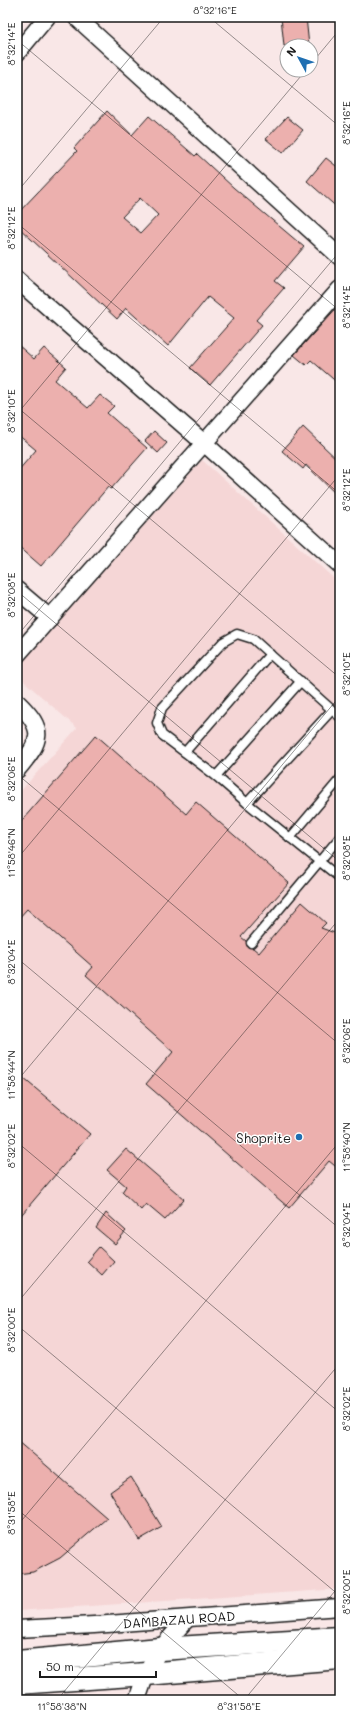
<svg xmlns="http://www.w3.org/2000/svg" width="357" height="1717" viewBox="0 0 357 1717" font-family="Mali,sans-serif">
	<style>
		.built { fill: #f5d6d6 }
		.building { fill: #ecb0ae; stroke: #1c1c1c; fill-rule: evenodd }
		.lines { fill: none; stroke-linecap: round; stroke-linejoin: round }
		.lane-casing { stroke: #1c1c1c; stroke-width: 11 }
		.street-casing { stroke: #1c1c1c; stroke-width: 19 }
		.secondary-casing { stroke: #1c1c1c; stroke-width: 25 }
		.lane { stroke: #fff; stroke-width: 8 }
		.street { stroke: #fff; stroke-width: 16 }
		.secondary { stroke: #fff; stroke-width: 22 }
		.ticks { fill: none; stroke: #1c1c1c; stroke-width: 1; stroke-opacity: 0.45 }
		.poi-dot { fill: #1f6fb2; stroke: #fff; stroke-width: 1.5 }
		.labels { text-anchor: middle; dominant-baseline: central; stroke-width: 3; stroke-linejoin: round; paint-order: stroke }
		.poi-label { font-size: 13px; fill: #1c1c1c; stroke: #fff; text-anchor: end }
		.street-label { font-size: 13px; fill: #1c1c1c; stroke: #fff }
		.neatline { fill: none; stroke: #1c1c1c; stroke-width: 1.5 }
		.ticks-label { font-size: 10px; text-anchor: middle; fill: #1c1c1c }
	</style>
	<rect width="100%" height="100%" fill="#f9e7e7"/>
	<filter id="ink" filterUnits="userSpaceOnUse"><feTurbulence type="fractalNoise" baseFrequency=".025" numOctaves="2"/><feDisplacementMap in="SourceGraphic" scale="8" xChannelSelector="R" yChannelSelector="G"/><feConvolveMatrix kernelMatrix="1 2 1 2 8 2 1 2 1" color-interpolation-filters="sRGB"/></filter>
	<g filter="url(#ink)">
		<!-- built -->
		<polygon class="built" points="202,460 340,584 340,1589 17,1611 17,795 77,728 17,675 17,668"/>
		<!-- building -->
		<g class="building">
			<polygon points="281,17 306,17 309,46 284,46"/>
			<path d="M107,111L132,135L149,116L195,156L197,154L234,188L304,247L275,281L284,288L256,320L262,325L210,385L190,368L234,318L208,297L168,346L126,308L117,319L17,226V214L77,151L74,148ZM140,198L158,215L141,233L122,217Z"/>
			<polygon points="287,117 303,130 283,153 266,139"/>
			<polygon points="326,158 340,169 340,210 307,181"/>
			<polygon points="340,304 340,385 311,360 306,365 294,355"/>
			<polygon points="17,344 34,359 44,348 66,367 55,380 88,408 100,395 114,406 107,413 147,448 111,489 108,487 41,566 17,545 17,472 36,450 17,434"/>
			<polygon points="303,427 340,462 340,498 306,465 303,469 282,451"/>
			<polygon points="154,431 167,443 158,453 145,441"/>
			<polygon points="96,735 186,814 196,802 289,883 241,937 246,941 248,947 253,948 259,953 302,902 326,923 321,928 340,935 340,1170 329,1161 289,1208 146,1084 173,1052 86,975 93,967 27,909 17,920 17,826"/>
			<polygon points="17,1073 90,1134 17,1220"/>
			<polygon points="126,1149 184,1199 165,1220 146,1204 141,1210 122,1192 126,1186 107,1170"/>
			<polygon points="106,1213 126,1231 115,1244 96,1228"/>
			<polygon points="99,1247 114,1261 102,1275 87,1261"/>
			<polygon points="17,1440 107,1518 60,1558 33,1572 17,1574"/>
			<polygon points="131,1477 162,1527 139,1540 110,1492"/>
		</g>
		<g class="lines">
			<defs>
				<g id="lane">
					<polyline points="340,717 253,639 237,634 223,642 162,708 157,723 162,735 216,776 247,803 340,878"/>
					<polyline points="185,752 270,654"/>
					<polyline points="216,776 301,681"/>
					<polyline points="247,803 332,710"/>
					<polyline points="290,838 340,779"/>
					<polyline points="251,943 340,837"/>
				</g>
				<g id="street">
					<polyline points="76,17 340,257"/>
					<polyline points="17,53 47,17"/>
					<polyline points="17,280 204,443 340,565"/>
					<polyline points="17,590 50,618"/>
					<polyline points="17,655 340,289"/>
					<path d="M17,702C46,730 42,740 17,770"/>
					<polyline points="17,1629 94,1625 340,1607"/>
					<polyline points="137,1700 146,1674 160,1649 187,1619"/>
				</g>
				<g id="secondary">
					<polyline points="17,1662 160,1649 340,1638"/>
					<polyline points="17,1683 146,1674 340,1658"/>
				</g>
			</defs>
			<!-- lane casing -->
			<use href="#lane" class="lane-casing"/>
			<!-- street casing -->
			<use href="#street" class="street-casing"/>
			<!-- secondary casing -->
			<use href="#secondary" class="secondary-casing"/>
			<!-- lane -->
			<use href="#lane" class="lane"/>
			<!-- street -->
			<use href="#street" class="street"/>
			<!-- secondary -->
			<use href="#secondary" class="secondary"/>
		</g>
	</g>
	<!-- ticks -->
	<path class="ticks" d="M209,17L340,127M17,40L340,311M311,64L340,29M17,192L164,17M17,223L340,494M17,407L340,678M17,414L306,70M17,591L340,862M17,636L340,251M17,774L340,1045M17,859L340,474M17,958L340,1229M17,1081L340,696M17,1142L340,1413M17,1303L340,918M17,1325L340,1596M17,1509L244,1700M17,1526L340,1141M17,1693L26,1700M57,1700L340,1363M244,1700L340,1585"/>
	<!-- markers -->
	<circle class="poi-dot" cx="299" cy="1137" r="4"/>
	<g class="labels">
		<!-- poi labels -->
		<g class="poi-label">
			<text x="291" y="1137">Shoprite</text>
		</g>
		<!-- street labels -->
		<g class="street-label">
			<text transform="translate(179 1619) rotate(-4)">DAMBAZAU ROAD</text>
		</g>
	</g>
	<!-- margin -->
	<rect width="357" height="1717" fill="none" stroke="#fff" stroke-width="44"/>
	<!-- north arrow -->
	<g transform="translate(299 58) rotate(310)"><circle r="19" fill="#ffffff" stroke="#a4a4a4"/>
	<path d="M0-3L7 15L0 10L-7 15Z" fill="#1f6fb2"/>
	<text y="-6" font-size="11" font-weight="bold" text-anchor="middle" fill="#1c1c1c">N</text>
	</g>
	<!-- scale -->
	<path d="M40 1671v6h116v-6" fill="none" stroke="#1c1c1c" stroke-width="2"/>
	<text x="46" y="1671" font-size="12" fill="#1c1c1c" stroke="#ffffff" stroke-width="3" paint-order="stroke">50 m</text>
	<rect x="22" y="22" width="313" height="1673" class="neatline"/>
	<g class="ticks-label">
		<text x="215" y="14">8°32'16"E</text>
		<text transform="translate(11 44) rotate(-90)" y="4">8°32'14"E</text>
		<text transform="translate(346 123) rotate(-90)" y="4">8°32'16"E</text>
		<text transform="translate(11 228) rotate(-90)" y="4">8°32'12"E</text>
		<text transform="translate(346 307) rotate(-90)" y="4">8°32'14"E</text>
		<text transform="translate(11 411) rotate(-90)" y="4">8°32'10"E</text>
		<text transform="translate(346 490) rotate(-90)" y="4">8°32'12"E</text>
		<text transform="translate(11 595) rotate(-90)" y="4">8°32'08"E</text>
		<text transform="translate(346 674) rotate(-90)" y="4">8°32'10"E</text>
		<text transform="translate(11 779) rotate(-90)" y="4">8°32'06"E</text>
		<text transform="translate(11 853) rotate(-90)" y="4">11°58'46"N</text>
		<text transform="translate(346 858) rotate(-90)" y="4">8°32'08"E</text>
		<text transform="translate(11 962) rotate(-90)" y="4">8°32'04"E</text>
		<text transform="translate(346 1041) rotate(-90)" y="4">8°32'06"E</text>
		<text transform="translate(11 1075) rotate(-90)" y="4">11°58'44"N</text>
		<text transform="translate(11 1146) rotate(-90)" y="4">8°32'02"E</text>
		<text transform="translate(346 1147) rotate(-90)" y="4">11°58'40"N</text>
		<text transform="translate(346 1225) rotate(-90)" y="4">8°32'04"E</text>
		<text transform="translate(11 1330) rotate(-90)" y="4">8°32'00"E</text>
		<text transform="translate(346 1409) rotate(-90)" y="4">8°32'02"E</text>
		<text transform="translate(11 1513) rotate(-90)" y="4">8°31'58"E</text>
		<text transform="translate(346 1592) rotate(-90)" y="4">8°32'00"E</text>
		<text x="62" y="1710">11°58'38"N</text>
		<text x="239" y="1710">8°31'58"E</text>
	</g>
</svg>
